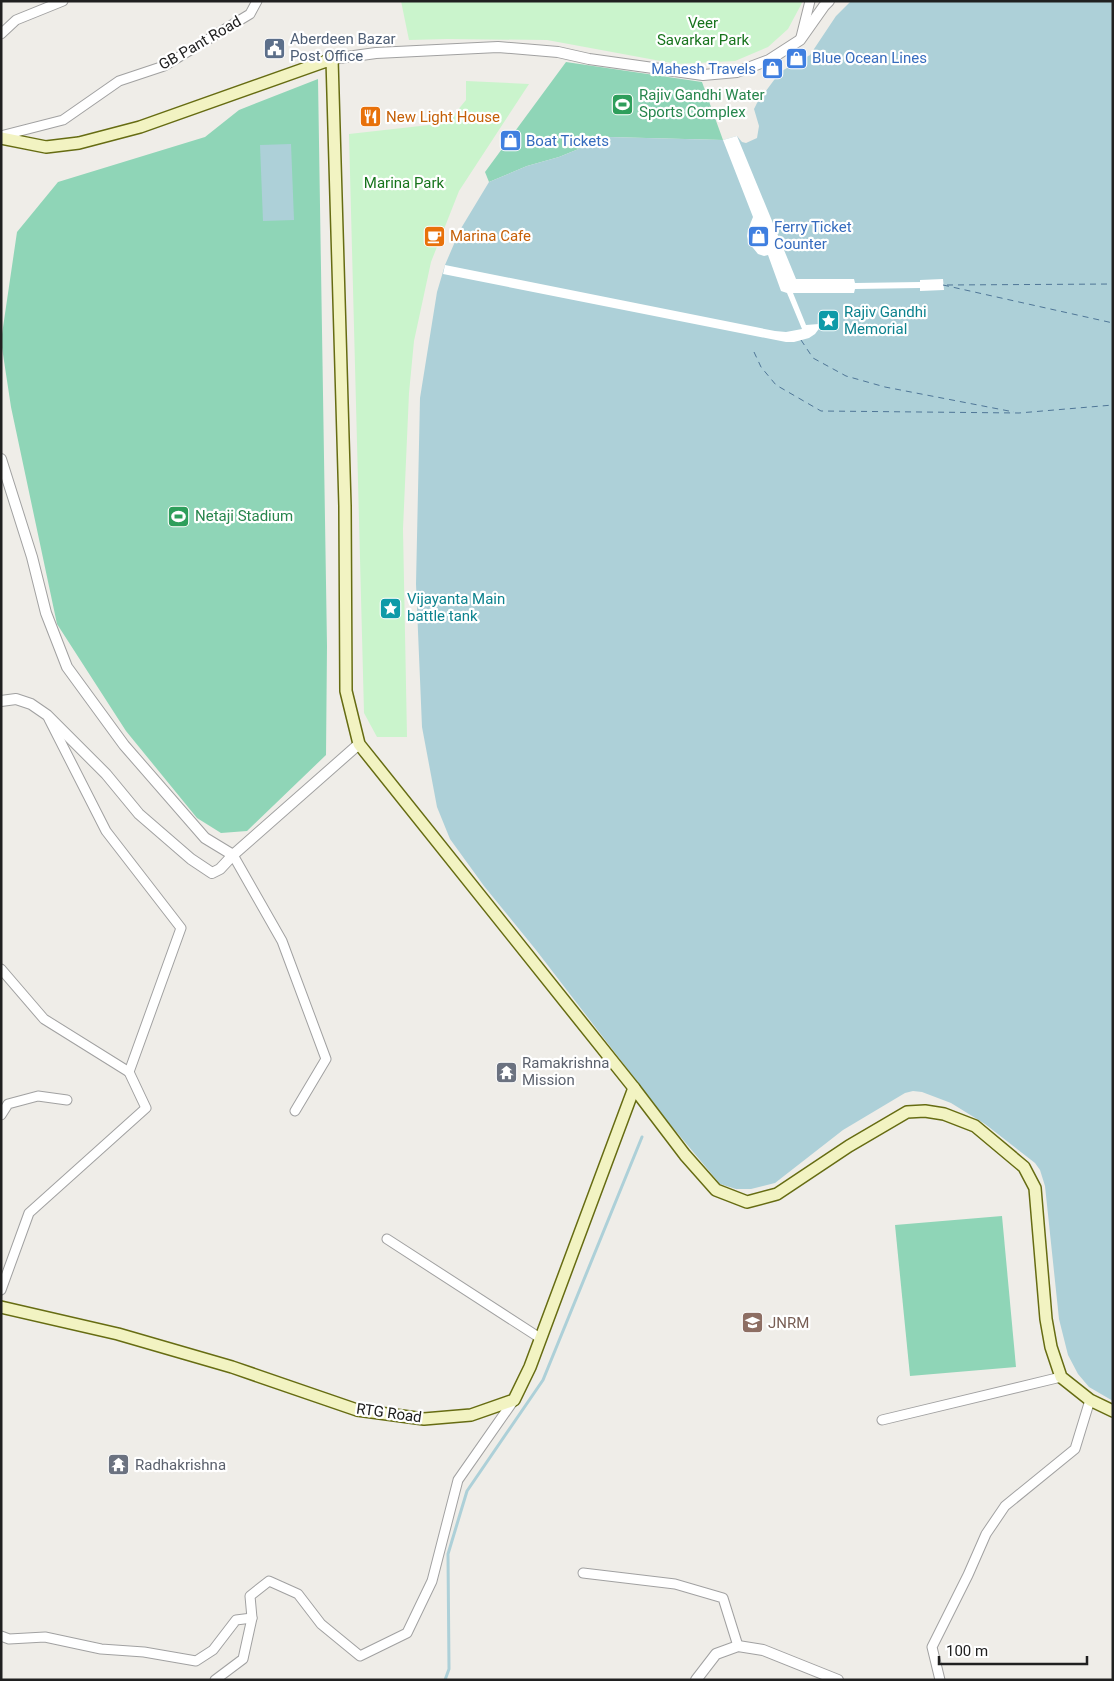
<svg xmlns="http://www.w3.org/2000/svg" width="1114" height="1681" viewBox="0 0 1114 1681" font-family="Roboto,sans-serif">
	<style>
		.park { fill: #caf4cc }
		.pitch { fill: #8fd5b7 }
		.water { fill: #add0d8 }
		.pier { fill: #fff }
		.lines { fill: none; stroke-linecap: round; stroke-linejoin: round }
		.stream { stroke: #add0d8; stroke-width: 3 }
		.ferry { stroke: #4f7697; stroke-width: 1; stroke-dasharray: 6 5; stroke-linecap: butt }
		.minor-casing { stroke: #a1a1a1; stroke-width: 11 }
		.tertiary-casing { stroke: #a1a1a1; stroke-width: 12 }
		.secondary-casing { stroke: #666c12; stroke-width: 14 }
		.minor { stroke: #fff; stroke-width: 9 }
		.tertiary { stroke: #fff; stroke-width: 10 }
		.secondary { stroke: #f2f3c2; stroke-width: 11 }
		.labels { text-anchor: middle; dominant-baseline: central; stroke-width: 4.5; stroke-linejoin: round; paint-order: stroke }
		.park-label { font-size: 15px; fill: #18741d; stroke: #fff }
		.service-label { font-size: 15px; fill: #4e5e75; stroke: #fff; text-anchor: start }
		.street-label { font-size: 15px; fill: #202020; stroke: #fff }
		.shop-label { font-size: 15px; fill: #366cbe; stroke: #fff; text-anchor: start }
		.leisure-label { font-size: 15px; fill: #27864d; stroke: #fff; text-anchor: start }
		.food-label { font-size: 15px; fill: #c56008; stroke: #fff; text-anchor: start }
		.culture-label { font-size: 15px; fill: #0d838f; stroke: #fff; text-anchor: start }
		.worship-label { font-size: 15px; fill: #5b616d; stroke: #fff; text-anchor: start }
		.education-label { font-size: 15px; fill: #785e54; stroke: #fff; text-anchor: start }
	</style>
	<rect width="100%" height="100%" fill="#efede8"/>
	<!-- park -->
	<g class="park">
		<polygon points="401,1 803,1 788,29 768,47 735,61 677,64 547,40 447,39 409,40"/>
		<polygon points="466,81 529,84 459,191 431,262 414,341 409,393 403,529 407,737 377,737 364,713 349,134 447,123 466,100"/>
	</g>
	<!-- pitch -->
	<g class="pitch">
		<polygon points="566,62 702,82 723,140 608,137 559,157 527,166 489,182 485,172"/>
		<polygon points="318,79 327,646 326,755 247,831 221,833 197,818 126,731 57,624 11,407 1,341 17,232 58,182 205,137 239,110"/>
		<polygon points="1002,1216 1016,1367 910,1376 895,1225"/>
	</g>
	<!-- water -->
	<g class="water">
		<polygon points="851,1 1113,1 1113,1401 1089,1387 1078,1374 1068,1355 1059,1319 1045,1186 1040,1170 1035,1163 985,1124 951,1103 922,1092 913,1091 905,1093 843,1130 775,1183 751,1189 736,1189 720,1184 669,1123 536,950 484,886 450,839 437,807 422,727 416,584 420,398 437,292 445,265 460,230 489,182 527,166 559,157 608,137 723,140 737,136 742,142 746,143 757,138 759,126 754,109 757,103 780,72 810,55 836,16"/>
		<polygon points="291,144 294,220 263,221 260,145"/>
	</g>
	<!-- pier -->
	<polygon class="pier" points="737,136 796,279 854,279 855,283 920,282 920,280 943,279 944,290 920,291 920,288 855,289 854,293 793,293 806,325 819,324 821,317 828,313 833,315 836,323 834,327 830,330 824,329 821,326 815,334 809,338 794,342 786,342 443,274 445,265 775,331 786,332 802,329 787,293 781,291 768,255 764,256 758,254 749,243 747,236 749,227 753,217 723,140"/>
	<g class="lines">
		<!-- stream -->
		<polyline class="stream" points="445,1680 449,1669 448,1554 467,1491 543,1380 642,1137"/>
		<!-- ferry -->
		<g class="ferry">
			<polyline points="943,285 1113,323"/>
			<polyline points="947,285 1113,284"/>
			<polyline points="801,340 813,358 846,376 885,387 1014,412"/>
			<polyline points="754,352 761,367 776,385 821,411 1019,413 1113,405"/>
		</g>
		<defs>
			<g id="minor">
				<polyline points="1,34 16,20 63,1"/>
				<polyline points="801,37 810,1"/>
				<polyline points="1,136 63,120 119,81 164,66 250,14 257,1"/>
				<polyline points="233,855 282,941 326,1059 295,1111"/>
				<polyline points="1,969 44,1019 129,1072"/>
				<polyline points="1,1115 8,1104 38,1096 67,1100"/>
				<polyline points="387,1239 540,1338"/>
				<polyline points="1,1290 29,1213 146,1108 129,1072 181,928 106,831 49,719"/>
				<polyline points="882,1420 1061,1377"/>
				<polyline points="583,1573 675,1584 723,1598 738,1646"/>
				<polyline points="1,1636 9,1639 45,1637 101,1649 144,1652 196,1661 213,1650 236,1620 252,1618"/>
				<polyline points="215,1680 243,1659 252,1618 250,1596 269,1581 298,1594 321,1624 360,1656 407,1633 432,1581 458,1480 514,1400"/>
				<polyline points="940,1680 932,1647 968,1575 986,1534 1005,1506 1075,1449 1090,1400"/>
			</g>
			<g id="tertiary">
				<polyline points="332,59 376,53 498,47 558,52 589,59 703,75 737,72 769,60 800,40 824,6 829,1"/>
				<polyline points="1,459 32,557 46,613 67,667 124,745 205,838 233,855 359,744"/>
				<polyline points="1,701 16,699 31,704 47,715 106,774 139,814 191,859 212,873 220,869 233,855"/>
				<polyline points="696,1680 716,1654 738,1646 763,1650 838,1680"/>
			</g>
			<g id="secondary">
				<polyline points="1,138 46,147 79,143 140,127 332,59 345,506 346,691 359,744 634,1088 685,1155 716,1190 747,1202 777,1194 849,1146 907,1112 925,1111 944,1114 975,1126 1024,1167 1035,1188 1046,1319 1051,1347 1061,1377 1090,1400 1113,1411"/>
				<polyline points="1,1307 118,1334 232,1367 357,1410 424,1419 471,1415 514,1400 530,1367 634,1088"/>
			</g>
		</defs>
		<!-- minor casing -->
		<use href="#minor" class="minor-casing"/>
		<!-- tertiary casing -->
		<use href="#tertiary" class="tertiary-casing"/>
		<!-- secondary casing -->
		<use href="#secondary" class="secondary-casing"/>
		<!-- minor -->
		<use href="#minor" class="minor"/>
		<!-- tertiary -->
		<use href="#tertiary" class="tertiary"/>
		<!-- secondary -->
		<use href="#secondary" class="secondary"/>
	</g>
	<!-- icons -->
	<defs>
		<symbol id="civic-square" viewBox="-11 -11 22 22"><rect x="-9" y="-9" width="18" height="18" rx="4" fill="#5c6f8a" stroke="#fff"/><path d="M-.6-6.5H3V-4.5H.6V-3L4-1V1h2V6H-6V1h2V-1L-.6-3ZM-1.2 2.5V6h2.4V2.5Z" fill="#fff"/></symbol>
		<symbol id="shop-square" viewBox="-11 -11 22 22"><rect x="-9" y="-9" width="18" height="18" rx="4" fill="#3f7fe0" stroke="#fff"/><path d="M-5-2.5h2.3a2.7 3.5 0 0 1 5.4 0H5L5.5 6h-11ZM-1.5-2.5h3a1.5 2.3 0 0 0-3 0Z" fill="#fff"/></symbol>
		<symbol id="stadium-square" viewBox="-11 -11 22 22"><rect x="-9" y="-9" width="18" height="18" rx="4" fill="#2e9e5b" stroke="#fff"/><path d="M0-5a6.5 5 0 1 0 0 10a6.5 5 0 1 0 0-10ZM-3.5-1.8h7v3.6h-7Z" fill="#fff"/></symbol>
		<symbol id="restaurant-square" viewBox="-11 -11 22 22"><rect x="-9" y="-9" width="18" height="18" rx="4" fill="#e8710a" stroke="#fff"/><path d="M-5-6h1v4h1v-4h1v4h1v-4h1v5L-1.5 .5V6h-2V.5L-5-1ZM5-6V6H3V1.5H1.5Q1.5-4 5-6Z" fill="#fff"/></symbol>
		<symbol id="cafe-square" viewBox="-11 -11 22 22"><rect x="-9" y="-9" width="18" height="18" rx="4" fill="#e8710a" stroke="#fff"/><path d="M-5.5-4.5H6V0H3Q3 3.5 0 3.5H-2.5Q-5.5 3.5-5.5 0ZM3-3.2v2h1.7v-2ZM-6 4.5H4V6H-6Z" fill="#fff"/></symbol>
		<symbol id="sight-square" viewBox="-11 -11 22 22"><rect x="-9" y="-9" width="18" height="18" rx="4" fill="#0f9aa8" stroke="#fff"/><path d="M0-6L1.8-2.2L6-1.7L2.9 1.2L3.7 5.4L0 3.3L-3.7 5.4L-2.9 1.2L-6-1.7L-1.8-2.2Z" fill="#fff"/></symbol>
		<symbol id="temple-square" viewBox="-11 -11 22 22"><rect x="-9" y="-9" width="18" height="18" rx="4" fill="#6b7280" stroke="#fff"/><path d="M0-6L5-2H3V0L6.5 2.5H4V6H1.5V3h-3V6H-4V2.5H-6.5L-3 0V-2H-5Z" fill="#fff"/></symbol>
		<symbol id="university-square" viewBox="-11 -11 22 22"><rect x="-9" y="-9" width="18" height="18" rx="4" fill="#8d6e63" stroke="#fff"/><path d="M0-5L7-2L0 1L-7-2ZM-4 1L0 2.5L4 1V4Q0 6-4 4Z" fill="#fff"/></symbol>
	</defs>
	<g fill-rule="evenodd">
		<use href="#civic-square" x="262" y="36" width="25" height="25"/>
		<use href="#shop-square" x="784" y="46" width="25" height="25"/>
		<use href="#shop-square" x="760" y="56" width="25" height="25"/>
		<use href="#stadium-square" x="610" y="92" width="25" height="25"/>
		<use href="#restaurant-square" x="358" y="104" width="25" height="25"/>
		<use href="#shop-square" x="498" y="128" width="25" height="25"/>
		<use href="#cafe-square" x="422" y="224" width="25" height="25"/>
		<use href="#shop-square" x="746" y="224" width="25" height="25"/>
		<use href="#sight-square" x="816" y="308" width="25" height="25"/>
		<use href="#stadium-square" x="166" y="504" width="25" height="25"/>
		<use href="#sight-square" x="378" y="596" width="25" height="25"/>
		<use href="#temple-square" x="494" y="1060" width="25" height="25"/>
		<use href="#university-square" x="740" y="1310" width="25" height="25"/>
		<use href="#temple-square" x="106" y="1452" width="25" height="25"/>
	</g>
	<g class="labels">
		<!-- park labels -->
		<g class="park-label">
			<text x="703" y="23">Veer<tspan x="703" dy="17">Savarkar Park</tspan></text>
			<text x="404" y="183">Marina Park</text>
		</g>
		<!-- service labels -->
		<g class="service-label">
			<text x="290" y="39">Aberdeen Bazar<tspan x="290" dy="17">Post Office</tspan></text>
		</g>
		<!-- street labels -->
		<g class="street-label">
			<text transform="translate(200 43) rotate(-30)">GB Pant Road</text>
			<text transform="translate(389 1413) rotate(8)">RTG Road</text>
		</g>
		<!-- shop labels -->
		<g class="shop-label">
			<text x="812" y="58">Blue Ocean Lines</text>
			<text x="756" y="69" text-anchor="end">Mahesh Travels</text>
			<text x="526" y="141">Boat Tickets</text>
			<text x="774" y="227">Ferry Ticket<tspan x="774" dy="17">Counter</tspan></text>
		</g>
		<!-- leisure labels -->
		<g class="leisure-label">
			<text x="639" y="95">Rajiv Gandhi Water<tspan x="639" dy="17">Sports Complex</tspan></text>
			<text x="195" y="516">Netaji Stadium</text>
		</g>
		<!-- food labels -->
		<g class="food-label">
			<text x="386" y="117">New Light House</text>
			<text x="450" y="236">Marina Cafe</text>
		</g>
		<!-- culture labels -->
		<g class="culture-label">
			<text x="844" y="312">Rajiv Gandhi<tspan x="844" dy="17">Memorial</tspan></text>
			<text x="407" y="599">Vijayanta Main<tspan x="407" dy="17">battle tank</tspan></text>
		</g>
		<!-- worship labels -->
		<g class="worship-label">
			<text x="522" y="1063">Ramakrishna<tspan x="522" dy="17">Mission</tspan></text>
			<text x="135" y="1465">Radhakrishna</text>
		</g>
		<!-- education labels -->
		<g class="education-label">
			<text x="768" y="1323">JNRM</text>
		</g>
	</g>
	<!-- border -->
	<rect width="1114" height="1681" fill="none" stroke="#202020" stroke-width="5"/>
	<!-- scale -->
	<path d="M939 1656v8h148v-8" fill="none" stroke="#202020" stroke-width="2.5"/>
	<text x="946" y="1656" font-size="15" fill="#202020" stroke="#ffffff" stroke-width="4" paint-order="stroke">100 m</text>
</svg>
